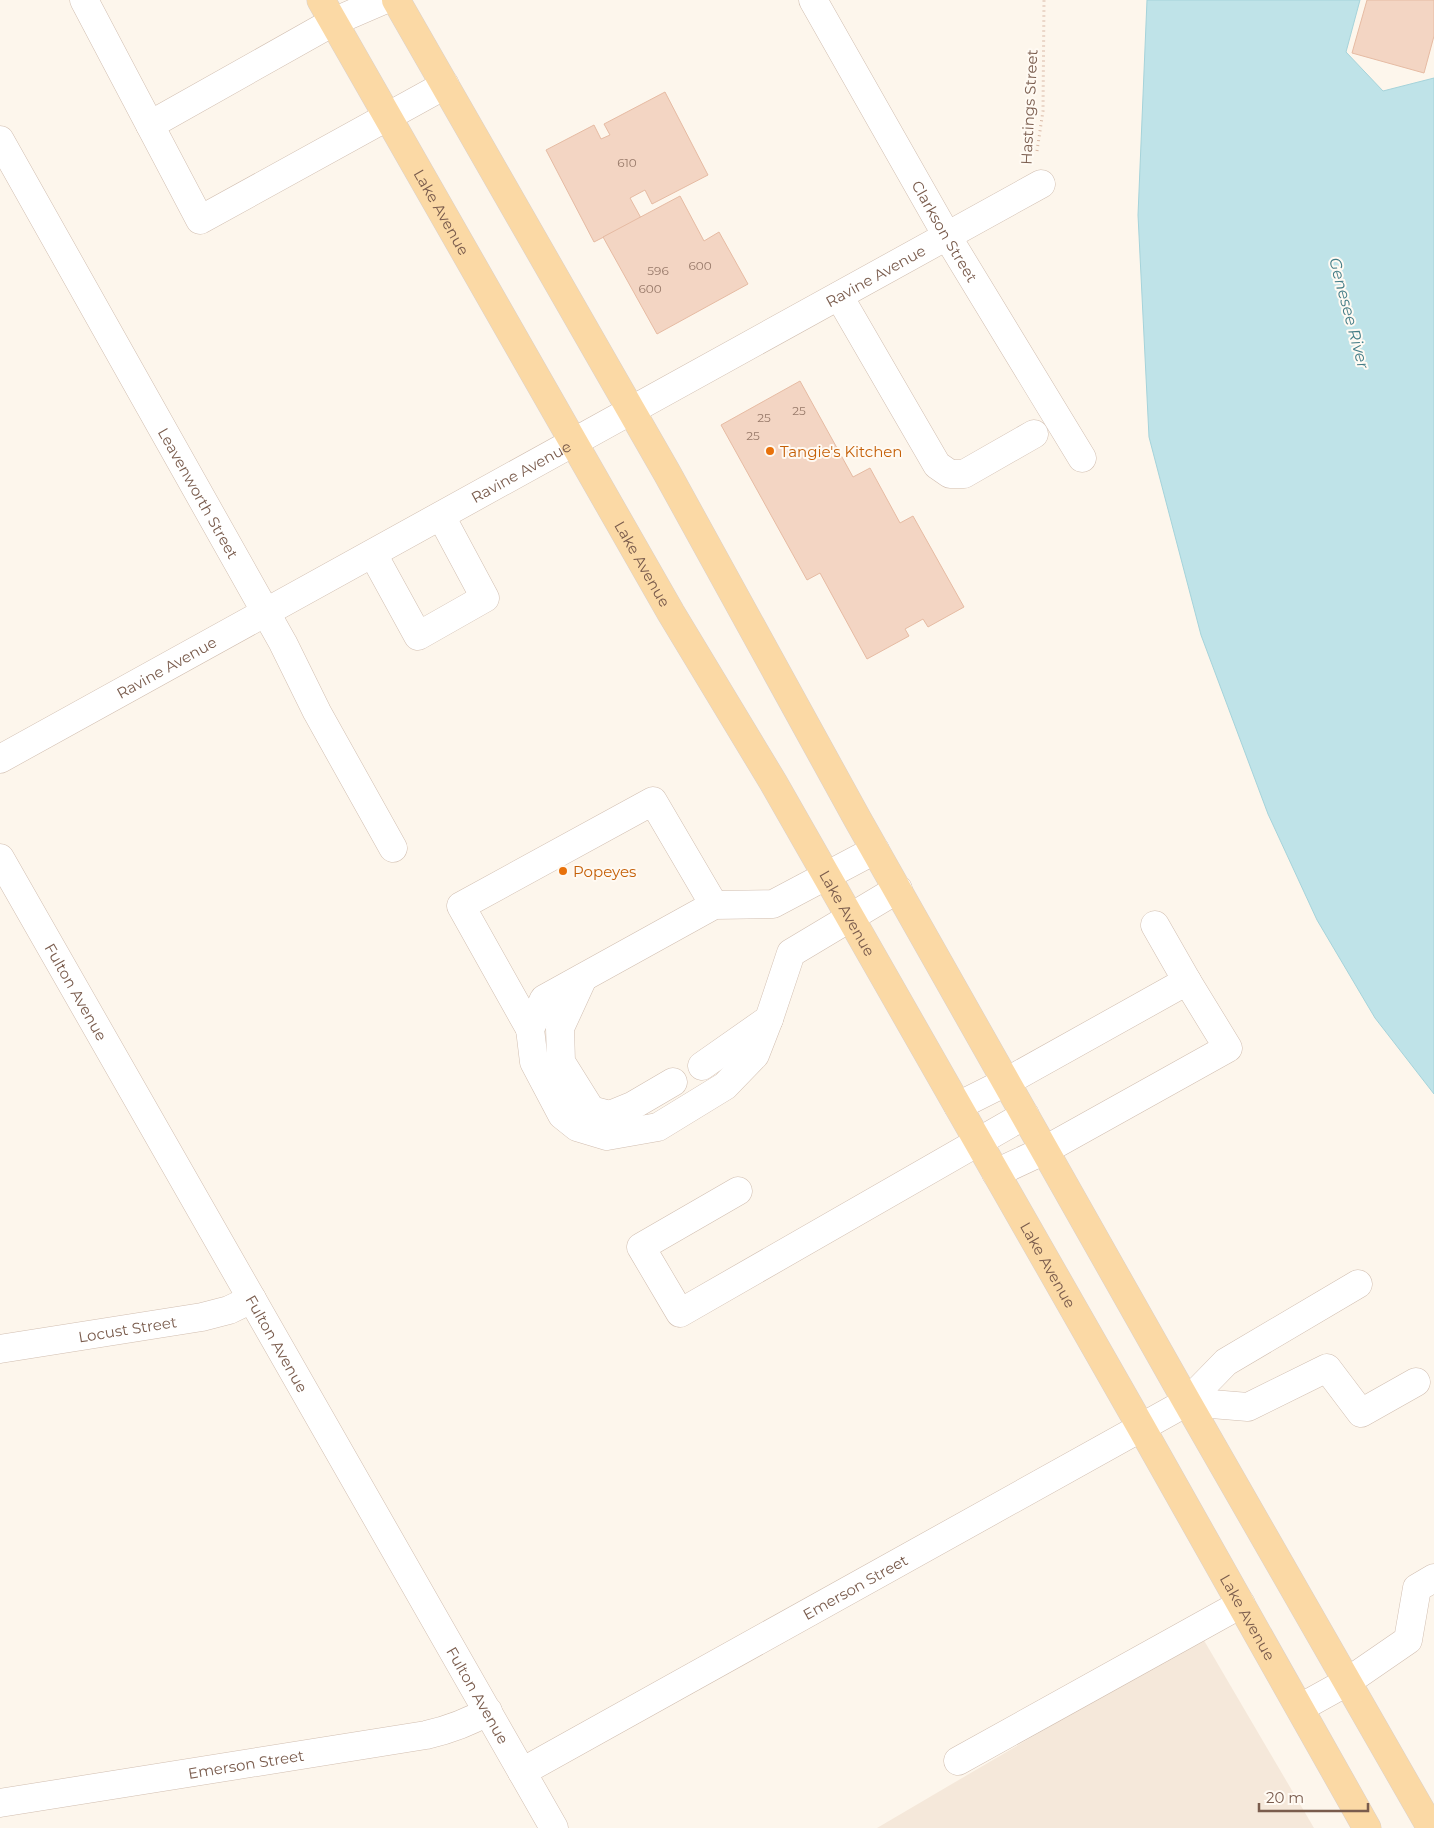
<svg xmlns="http://www.w3.org/2000/svg" width="1434" height="1828" viewBox="0 0 1434 1828" font-family="Montserrat,sans-serif">
	<style>
		.residential { fill: #f5e8da }
		.water { fill: #bfe3e8; stroke: #a5d3da }
		.building { fill: #f3d5c3; stroke: #e6bba3 }
		.lines { fill: none; stroke-linecap: round; stroke-linejoin: round }
		.minor-casing { stroke: #d1beb0; stroke-width: 29 }
		.major-casing { stroke: #dad1cd; stroke-width: 29 }
		.path { stroke: #d9b8a5; stroke-width: 3; stroke-dasharray: 1 4; stroke-linecap: butt }
		.minor { stroke: #fff; stroke-width: 28 }
		.major { stroke: #fbd9a5; stroke-width: 28 }
		.food-dot { fill: #e8710a; stroke: #fffaf3; stroke-width: 2 }
		.labels { text-anchor: middle; dominant-baseline: central; stroke-width: 4; stroke-linejoin: round; paint-order: stroke }
		.number-label { font-size: 12px; fill: #987a6a }
		.street-label { font-size: 15px; fill: #7a5c4d; stroke: #fffaf3 }
		.food-label { font-size: 15px; fill: #c56008; stroke: #fffaf3; text-anchor: start }
		.water-label { font-size: 16px; font-style: italic; fill: #437c86; stroke: #fffaf3 }
	</style>
	<rect width="100%" height="100%" fill="#fdf6ec"/>
	<!-- residential -->
	<polygon class="residential" points="1202,1637 1314,1828 877,1828"/>
	<!-- water -->
	<polygon class="water" points="1147,0 1360,0 1346,52 1383,91 1434,78 1434,1094 1375,1018 1317,920 1268,814 1201,635 1149,437 1138,215"/>
	<!-- building -->
	<g class="building">
		<polygon points="1367,0 1434,0 1434,36 1424,73 1352,53"/>
		<polygon points="665,92 708,175 652,204 645,190 630,198 641,218 594,242 546,150 594,125 601,139 610,135 604,124"/>
		<polygon points="680,196 704,241 719,232 748,284 657,334 603,237"/>
		<polygon points="800,381 853,477 870,468 900,523 913,516 964,607 928,627 923,619 905,629 909,636 867,659 820,573 807,580 721,425"/>
	</g>
	<g class="lines">
		<defs>
			<g id="minor">
				<polyline points="84,0 200,220 445,85"/>
				<path id="s1" d="M813,0L947,236L1082,458"/>
				<polyline points="150,125 333,22 384,0"/>
				<path id="s2" d="M0,140L283,643L317,712L393,848"/>
				<polyline points="839,296 937,465 950,474 964,474 1034,434"/>
				<polyline points="373,554 418,636 485,598 441,516"/>
				<path id="s3" d="M0,759L1041,184"/>
				<polyline points="875,850 773,904 714,905 544,999 530,1029 534,1062 562,1115 577,1127 607,1136 658,1127 725,1086 755,1055 769,1019 791,953 898,889"/>
				<path id="s4" d="M0,858L554,1828"/>
				<polyline points="1155,925 1187,981"/>
				<polyline points="583,978 560,1028 561,1062 591,1110 610,1115 632,1106 673,1082"/>
				<polyline points="530,1029 461,906 653,801 714,905"/>
				<polyline points="702,1066 769,1019"/>
				<polyline points="958,1106 1006,1082 1187,981 1228,1048 1045,1150 996,1173"/>
				<polyline points="738,1191 641,1247 680,1313 1025,1115"/>
				<path id="s5" d="M0,1349L202,1317L229,1310L252,1299"/>
				<polyline points="1187,1402 1248,1407 1327,1368 1361,1413 1416,1382"/>
				<polyline points="1300,1708 1347,1682 1408,1640 1417,1588 1434,1578"/>
				<polyline points="958,1761 1241,1604"/>
				<path id="s6" d="M522,1772L1187,1402L1226,1362L1358,1284"/>
				<path id="s7" d="M0,1803L426,1735C448,1730 468,1723 488,1711"/>
			</g>
			<g id="major">
				<path id="s8" d="M321,0L671,613L773,782L1141,1427L1367,1828"/>
				<polyline points="396,0 667,473 858,820 1187,1402 1431,1828"/>
			</g>
		</defs>
		<!-- minor casing -->
		<use href="#minor" class="minor-casing"/>
		<!-- major casing -->
		<use href="#major" class="major-casing"/>
		<!-- path -->
		<polyline class="path" points="1037,151 1043,111 1044,0"/>
		<!-- minor -->
		<use href="#minor" class="minor"/>
		<!-- major -->
		<use href="#major" class="major"/>
	</g>
	<!-- markers -->
	<g class="food-dot">
		<circle cx="770" cy="451" r="5"/>
		<circle cx="563" cy="871" r="5"/>
	</g>
	<g class="labels">
		<!-- number labels -->
		<g class="number-label">
			<text x="627" y="162">610</text>
			<text x="700" y="265">600</text>
			<text x="658" y="270">596</text>
			<text x="650" y="288">600</text>
			<text x="799" y="410">25</text>
			<text x="764" y="417">25</text>
			<text x="753" y="435">25</text>
		</g>
		<!-- street labels -->
		<g class="street-label">
			<text transform="translate(1029 107) rotate(-87)">Hastings Street</text>
			<text stroke="none"><textPath href="#s8" startOffset="244">Lake Avenue</textPath></text>
			<text stroke="none"><textPath href="#s1" startOffset="266">Clarkson Street</textPath></text>
			<text stroke="none"><textPath href="#s3" startOffset="1000">Ravine Avenue</textPath></text>
			<text stroke="none"><textPath href="#s3" startOffset="595">Ravine Avenue</textPath></text>
			<text stroke="none"><textPath href="#s2" startOffset="405">Leavenworth Street</textPath></text>
			<text stroke="none"><textPath href="#s8" startOffset="649">Lake Avenue</textPath></text>
			<text stroke="none"><textPath href="#s3" startOffset="190">Ravine Avenue</textPath></text>
			<text stroke="none"><textPath href="#s8" startOffset="1054">Lake Avenue</textPath></text>
			<text stroke="none"><textPath href="#s4" startOffset="154">Fulton Avenue</textPath></text>
			<text stroke="none"><textPath href="#s8" startOffset="1459">Lake Avenue</textPath></text>
			<text stroke="none"><textPath href="#s5" startOffset="129">Locust Street</textPath></text>
			<text stroke="none"><textPath href="#s4" startOffset="559">Fulton Avenue</textPath></text>
			<text stroke="none"><textPath href="#s6" startOffset="381">Emerson Street</textPath></text>
			<text stroke="none"><textPath href="#s8" startOffset="1864">Lake Avenue</textPath></text>
			<text stroke="none"><textPath href="#s4" startOffset="964">Fulton Avenue</textPath></text>
			<text stroke="none"><textPath href="#s7" startOffset="249">Emerson Street</textPath></text>
		</g>
		<!-- food labels -->
		<g class="food-label">
			<text x="780" y="451">Tangie's Kitchen</text>
			<text x="573" y="871">Popeyes</text>
		</g>
		<!-- water labels -->
		<g class="water-label">
			<text transform="translate(1349 313) rotate(75)">Genesee River</text>
		</g>
	</g>
	<!-- scale -->
	<path d="M1259 1803v8h109v-8" fill="none" stroke="#7a5c4d" stroke-width="2.5"/>
	<text x="1266" y="1803" font-size="15" fill="#7a5c4d" stroke="#fffaf3" stroke-width="4" paint-order="stroke">20 m</text>
</svg>
